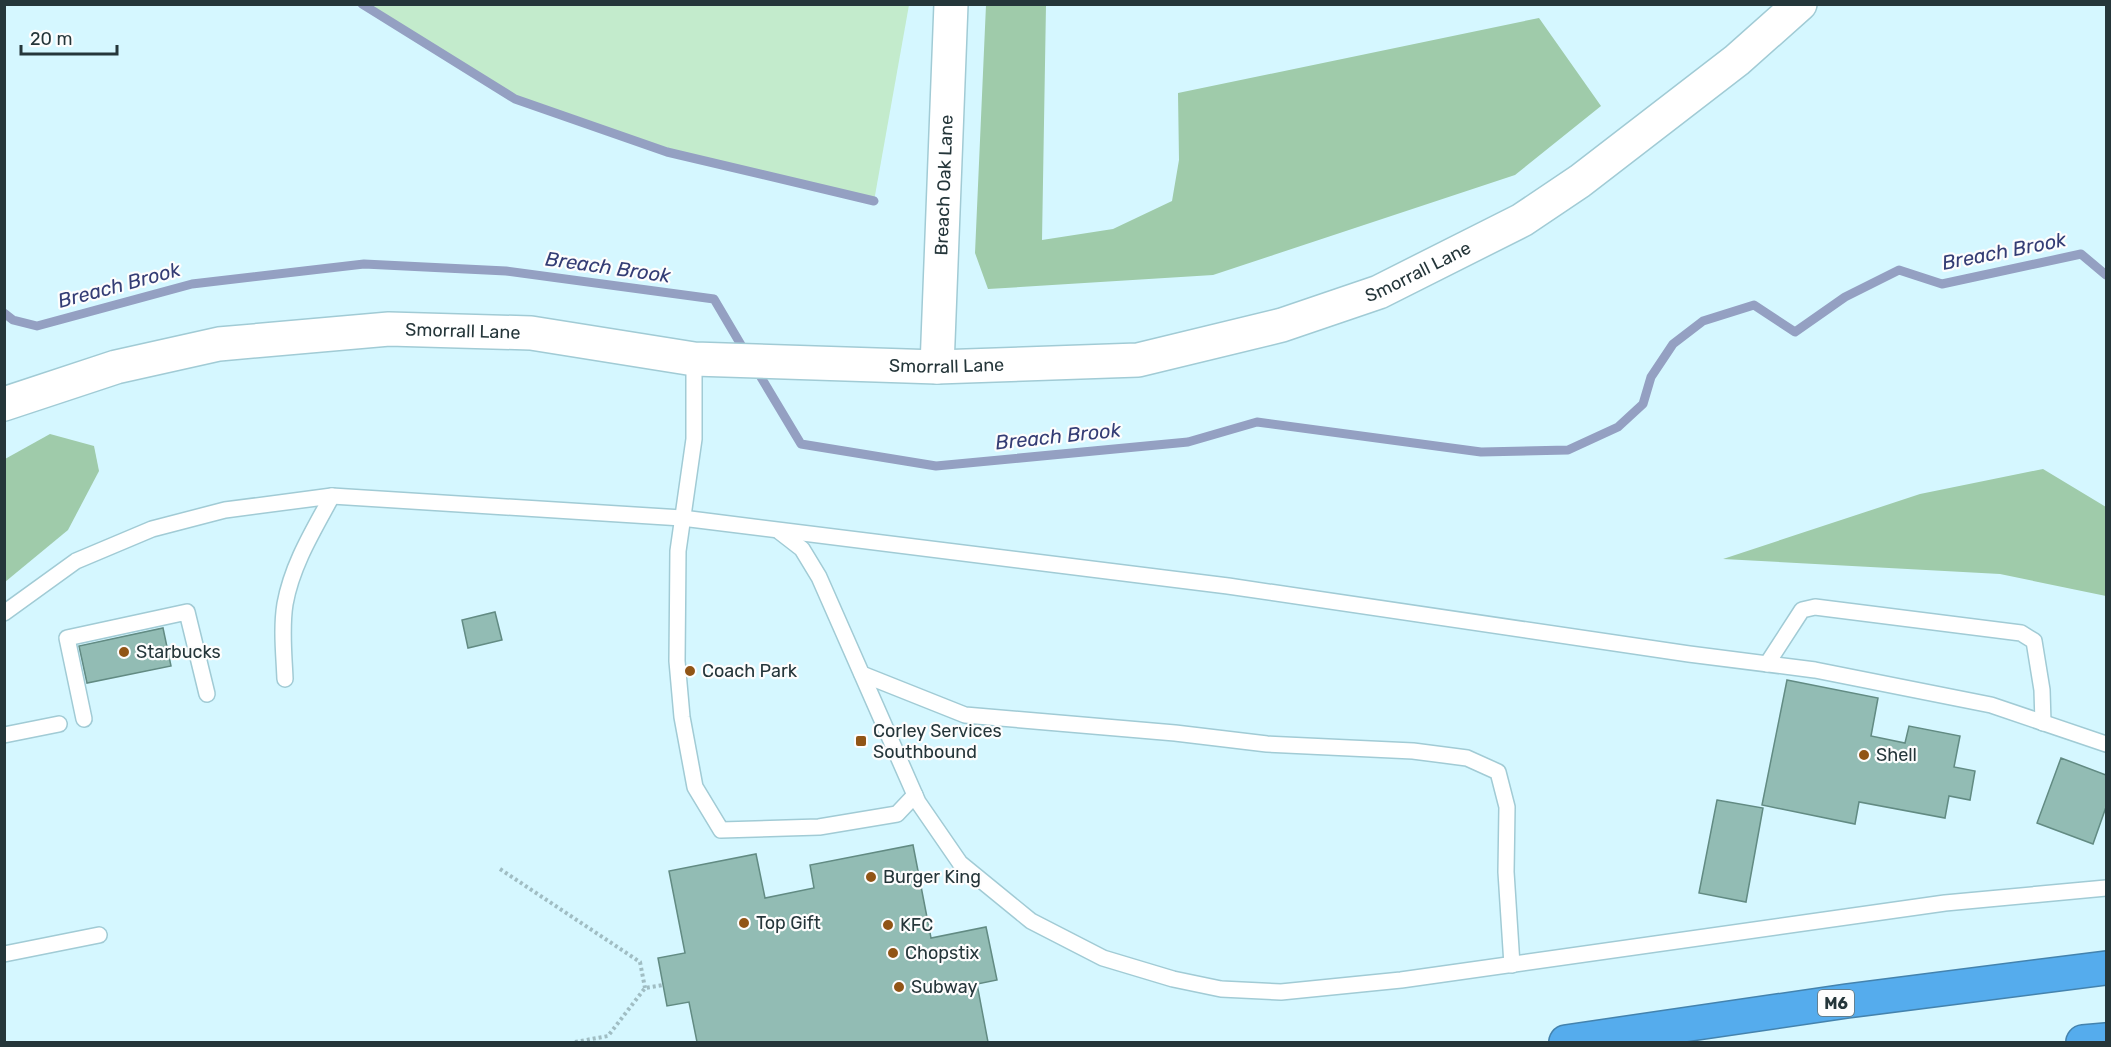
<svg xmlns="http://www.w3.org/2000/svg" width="2111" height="1047" viewBox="0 0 2111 1047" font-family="Rubik,sans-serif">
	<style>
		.green { fill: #c3ebcc }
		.forest { fill: #9fcbaa }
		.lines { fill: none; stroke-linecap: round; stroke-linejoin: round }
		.stream { stroke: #94a0c2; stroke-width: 9 }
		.building { fill: #92bcb4; stroke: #628b83; stroke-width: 1.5 }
		.service-casing { stroke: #a1cbd5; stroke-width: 18 }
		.tertiary-casing { stroke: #a1cbd5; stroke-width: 36 }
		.motorway-casing { stroke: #4483ae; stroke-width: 36 }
		.path { stroke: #a0bdc3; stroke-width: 4; stroke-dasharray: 3 3; stroke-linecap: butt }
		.service { stroke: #fff; stroke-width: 15 }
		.tertiary { stroke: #fff; stroke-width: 33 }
		.motorway { stroke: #55aced; stroke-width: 33 }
		.poi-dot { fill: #915516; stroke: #fdfdfd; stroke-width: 2 }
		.labels { text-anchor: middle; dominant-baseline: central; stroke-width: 4.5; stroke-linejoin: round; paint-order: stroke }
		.shield { fill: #fdfdfd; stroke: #667274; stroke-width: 1.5 }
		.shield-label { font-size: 16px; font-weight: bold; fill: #25363a }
		.street-label { font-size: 18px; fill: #25363a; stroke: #fdfdfd }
		.poi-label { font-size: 18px; fill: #25363a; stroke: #fdfdfd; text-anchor: start }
		.water-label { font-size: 20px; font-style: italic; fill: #343d75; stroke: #fdfdfd }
	</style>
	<rect width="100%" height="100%" fill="#d5f7ff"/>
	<!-- green -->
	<polygon class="green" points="362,5 909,5 874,201 658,149 515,99"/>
	<!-- forest -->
	<g class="forest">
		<polygon points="986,5 1046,5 1042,240 1113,229 1172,201 1179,160 1178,93 1539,18 1601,106 1515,175 1213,275 988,289 975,253"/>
		<polygon points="50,434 94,446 99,471 68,530 5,582 5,459"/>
		<polygon points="2043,469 2106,507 2106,596 2000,574 1723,559 1920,494"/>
	</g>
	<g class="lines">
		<!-- stream -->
		<g class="stream">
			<polyline points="362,4 515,99 667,152 874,201"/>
			<polyline points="4,313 13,320 37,326 192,284 364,264 506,271 714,299 747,355"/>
			<polyline points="756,369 801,444 936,466 1188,442 1257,422 1481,452 1568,450 1618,427 1643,404 1651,377 1673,344 1703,321 1754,305 1795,332 1845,297 1899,270 1942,284 2081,254 2106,275"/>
		</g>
	</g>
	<!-- building -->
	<g class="building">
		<polygon points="495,612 502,640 468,648 462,620"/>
		<polygon points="163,628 171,666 87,683 79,646"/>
		<polygon points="1787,680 1878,698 1871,736 1905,743 1909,726 1960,736 1954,767 1975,771 1970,800 1949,796 1945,818 1859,802 1855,824 1762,805"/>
		<polygon points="2061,758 2106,775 2106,807 2093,844 2037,823"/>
		<polygon points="1717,800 1763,808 1746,902 1699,893"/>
		<polygon points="913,845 931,938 986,927 997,980 977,984 988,1042 697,1042 689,1002 667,1006 658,958 685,953 669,871 756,854 765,898 814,888 810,865"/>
	</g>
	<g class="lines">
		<defs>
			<g id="service">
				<polyline points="694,359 694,439 678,551 677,661 682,717 695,787 721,830 819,827 897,814 915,795"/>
				<polyline points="780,532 802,549 819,577 918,802 960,863 1031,921 1103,958 1173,979 1221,989 1281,992 1401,980 1945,903 2106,888"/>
				<polyline points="4,613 76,561 152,529 225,510 332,496 682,518 1228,586 1689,654 1815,670 1991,705 2106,744"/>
				<polyline points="1767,664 1802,610 1815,607 2021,633 2034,641 2042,690 2043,723"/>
				<polyline points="862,674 965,715 1175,733 1267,744 1413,751 1467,758 1498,772 1507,807 1506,872 1512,965"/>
				<path d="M285,679C284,654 281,629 285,604C292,565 313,531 332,496"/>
				<polyline points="84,719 67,638 187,612 207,694"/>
				<polyline points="4,735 59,724"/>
				<polyline points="4,954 99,935"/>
			</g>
			<g id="tertiary">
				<path id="s1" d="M937,367L951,4"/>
				<path id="s2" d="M4,404L116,367L219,344L389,329L531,333L694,359L937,367L1138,360L1282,325L1379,292L1522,220L1580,181L1737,60L1800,4"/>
			</g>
			<g id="motorway">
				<polyline points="1566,1042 1847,1001 2106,968"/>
				<polyline points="2083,1042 2106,1040"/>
			</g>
		</defs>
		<!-- service casing -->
		<use href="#service" class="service-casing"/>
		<!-- tertiary casing -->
		<use href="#tertiary" class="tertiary-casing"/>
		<!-- motorway casing -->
		<use href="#motorway" class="motorway-casing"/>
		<!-- path -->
		<g class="path">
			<polyline points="500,869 640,962 645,988"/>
			<polyline points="575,1042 608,1036 645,988 663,985"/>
		</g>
		<!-- service -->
		<use href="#service" class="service"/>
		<!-- tertiary -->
		<use href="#tertiary" class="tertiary"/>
		<!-- motorway -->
		<use href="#motorway" class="motorway"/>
	</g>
	<!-- markers -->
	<g class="poi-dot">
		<circle cx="124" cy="652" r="6"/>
		<circle cx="690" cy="671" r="6"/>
		<rect x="855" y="735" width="12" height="12" rx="3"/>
		<circle cx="1864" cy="755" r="6"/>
		<circle cx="871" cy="877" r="6"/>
		<circle cx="744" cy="923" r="6"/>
		<circle cx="888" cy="925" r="6"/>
		<circle cx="893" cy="953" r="6"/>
		<circle cx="899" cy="987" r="6"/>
	</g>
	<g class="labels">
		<!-- shield labels -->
		<rect class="shield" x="1818" y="990" width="36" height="26" rx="4.5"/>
		<g class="shield-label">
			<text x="1836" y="1003">M6</text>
		</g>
		<!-- street labels -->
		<g class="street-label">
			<text stroke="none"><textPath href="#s1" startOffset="182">Breach Oak Lane</textPath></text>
			<text stroke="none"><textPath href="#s2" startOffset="1440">Smorrall Lane</textPath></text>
			<text stroke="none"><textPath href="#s2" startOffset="468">Smorrall Lane</textPath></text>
			<text stroke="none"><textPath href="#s2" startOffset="954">Smorrall Lane</textPath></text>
		</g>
		<!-- poi labels -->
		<g class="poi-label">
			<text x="136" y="652">Starbucks</text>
			<text x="702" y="671">Coach Park</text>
			<text x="873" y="731">Corley Services<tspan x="873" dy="21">Southbound</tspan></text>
			<text x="1876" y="755">Shell</text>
			<text x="883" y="877">Burger King</text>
			<text x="756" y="923">Top Gift</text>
			<text x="900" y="925">KFC</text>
			<text x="905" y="953">Chopstix</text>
			<text x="911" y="987">Subway</text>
		</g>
		<!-- water labels -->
		<g class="water-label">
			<text transform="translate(2004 251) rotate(-11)">Breach Brook</text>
			<text transform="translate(608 267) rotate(8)">Breach Brook</text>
			<text transform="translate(119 285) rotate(-15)">Breach Brook</text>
			<text transform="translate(1058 436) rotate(-6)">Breach Brook</text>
		</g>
	</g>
	<!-- border -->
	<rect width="2111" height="1047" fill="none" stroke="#25363a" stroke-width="12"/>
	<!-- scale -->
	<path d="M21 45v9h96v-9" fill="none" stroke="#25363a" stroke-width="3"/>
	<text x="30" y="45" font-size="18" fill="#25363a" stroke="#fdfdfd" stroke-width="4.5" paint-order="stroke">20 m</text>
</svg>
